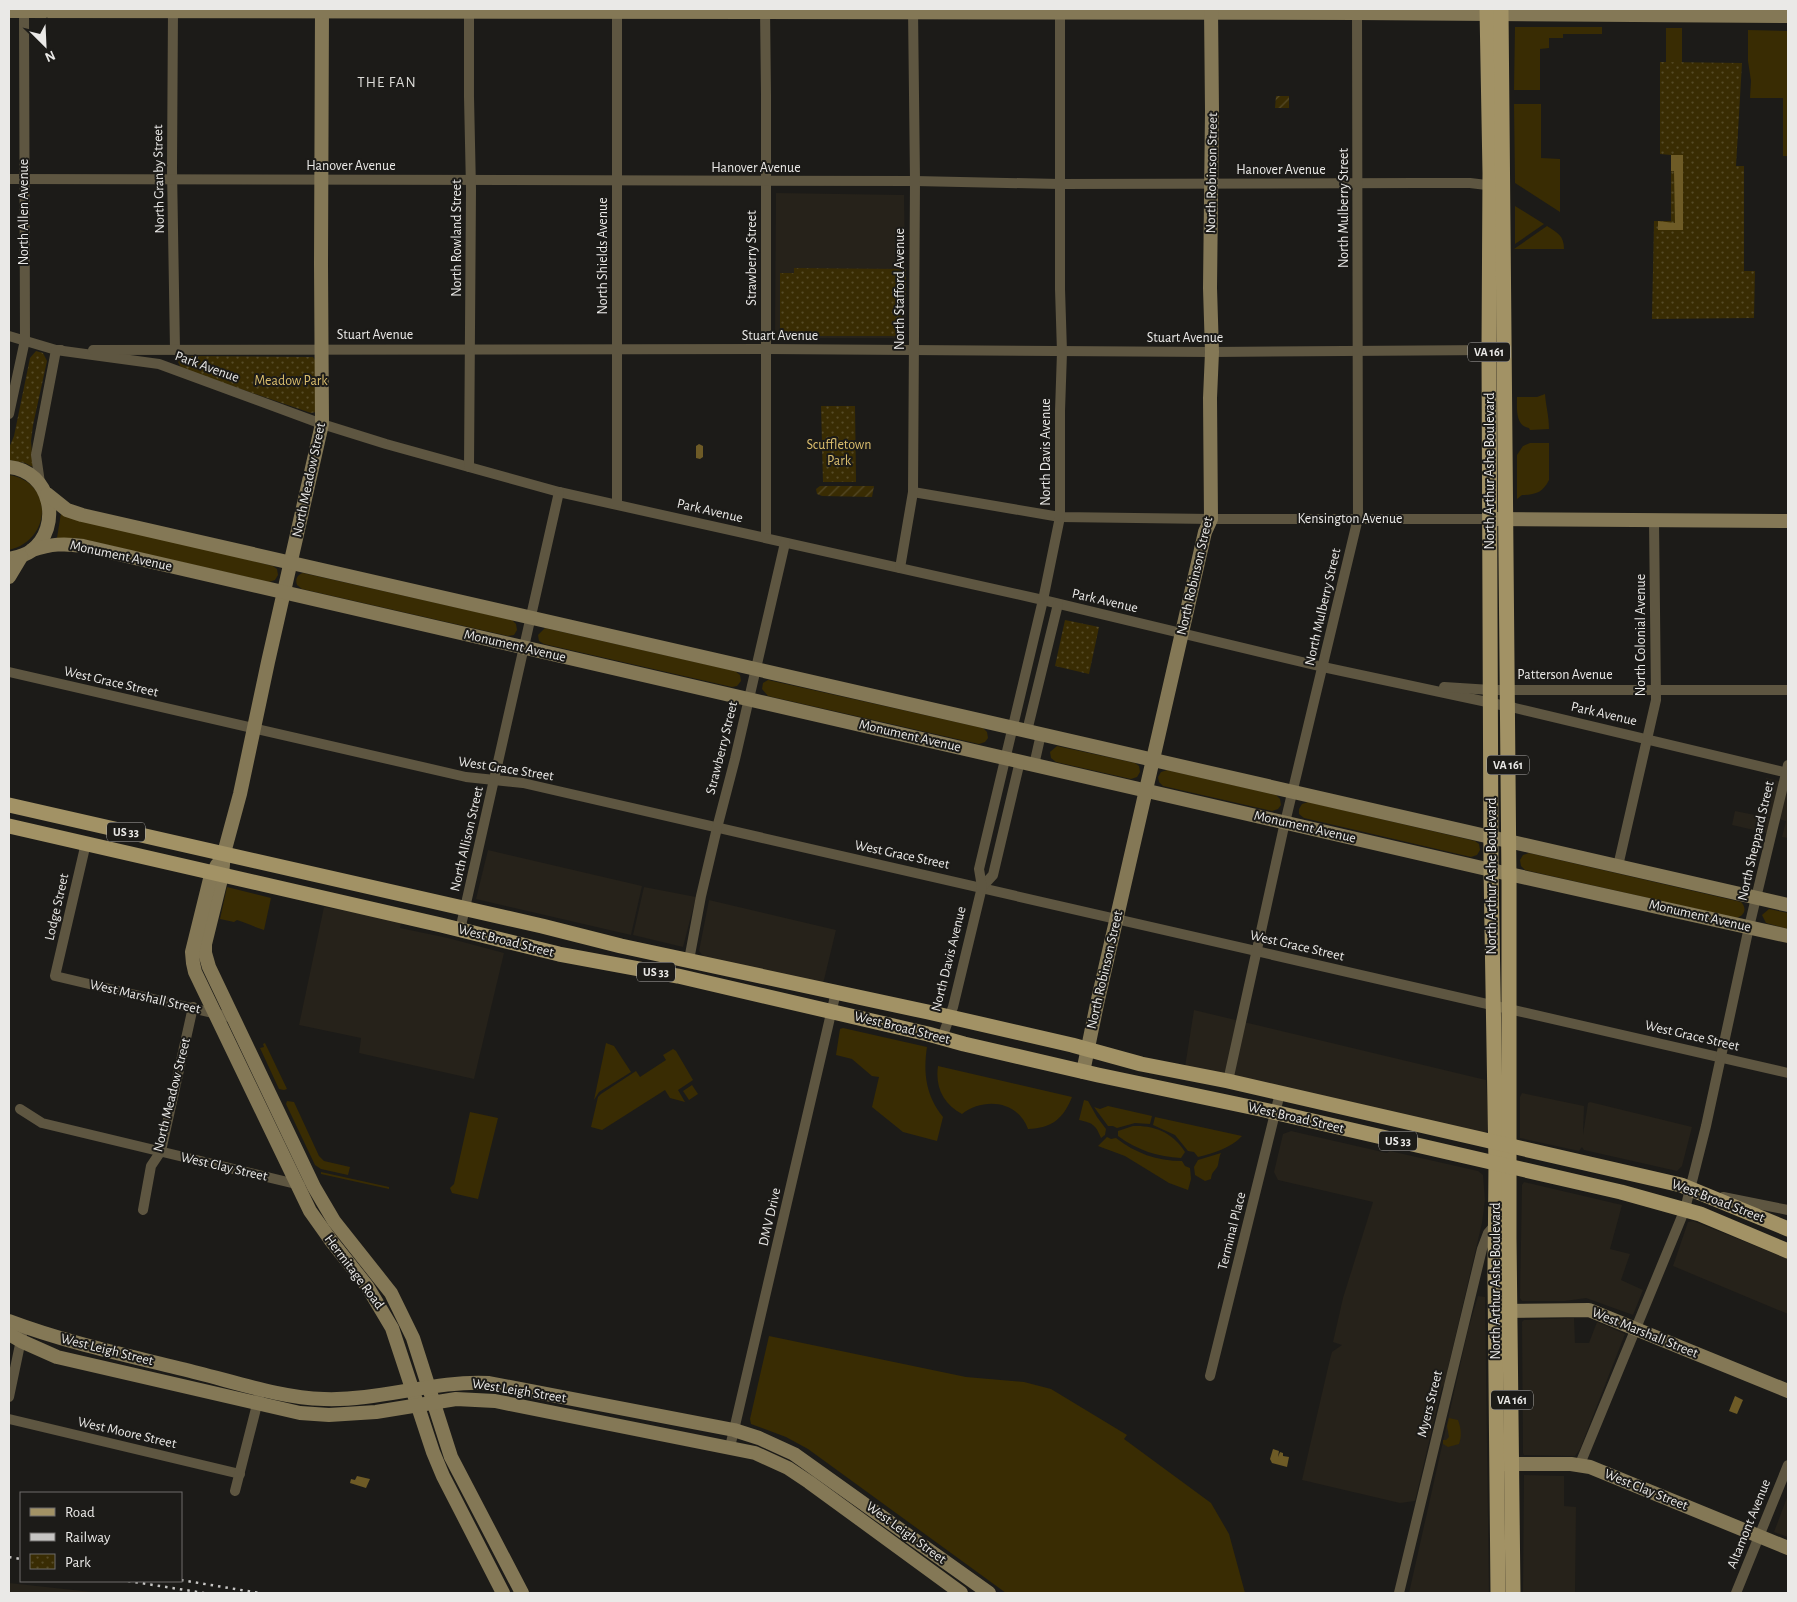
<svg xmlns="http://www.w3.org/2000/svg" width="1797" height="1602" viewBox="0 0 1797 1602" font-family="'Alegreya Sans',sans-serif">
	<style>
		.built { fill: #26221a }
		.grass { fill: #392c03 }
		.park { fill: url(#park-dots) }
		.garden { fill: url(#garden-furrows) }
		.water { fill: #6e5b26 }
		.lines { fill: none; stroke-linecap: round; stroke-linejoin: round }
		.street { stroke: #5e5641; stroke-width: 10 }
		.secondary { stroke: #847856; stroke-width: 14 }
		.primary { stroke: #a29265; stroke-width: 15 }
		.rail { stroke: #c6c5c3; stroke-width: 2.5; stroke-dasharray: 2.5 5; stroke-linecap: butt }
		.labels { text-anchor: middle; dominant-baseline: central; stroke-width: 4; stroke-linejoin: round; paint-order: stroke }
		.shield { fill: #1c1b18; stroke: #acaba9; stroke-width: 1 }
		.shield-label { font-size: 12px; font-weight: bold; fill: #eae9e7 }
		.street-label { font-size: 14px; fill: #eae9e7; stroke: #1c1b18 }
		.park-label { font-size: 14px; fill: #dbbe6e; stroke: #1c1b18 }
		.neighbourhood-label { font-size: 15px; letter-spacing: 1px; fill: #dddcd8; stroke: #1c1b18 }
	</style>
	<defs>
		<pattern id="park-dots" width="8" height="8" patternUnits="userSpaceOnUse" patternTransform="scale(1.25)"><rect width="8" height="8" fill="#392c03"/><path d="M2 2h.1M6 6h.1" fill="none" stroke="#564b28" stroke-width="1.8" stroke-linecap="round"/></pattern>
		<pattern id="garden-furrows" width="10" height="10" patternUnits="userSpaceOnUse" patternTransform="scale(1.25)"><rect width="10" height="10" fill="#392c03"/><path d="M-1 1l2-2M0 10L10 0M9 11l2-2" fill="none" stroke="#564b28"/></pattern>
	</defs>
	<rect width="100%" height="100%" fill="#1c1b18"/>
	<!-- built -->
	<g class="built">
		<polygon points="776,193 904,195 906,338 775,338"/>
		<polygon points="1766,778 1788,783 1788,838 1782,837 1786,821 1757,814"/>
		<polygon points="1735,811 1770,818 1767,833 1732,825"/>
		<polygon points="488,850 642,886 631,935 476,899"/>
		<polygon points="644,887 696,897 683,947 633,935"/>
		<polygon points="709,900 836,930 823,984 704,957 699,951"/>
		<polygon points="324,907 391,919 401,922 400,928 448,938 504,953 474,1079 359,1053 361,1038 299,1025"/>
		<polygon points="1194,1010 1486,1080 1489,1129 1482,1135 1185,1067"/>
		<polygon points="1522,1093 1584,1106 1583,1135 1588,1103 1590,1102 1692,1127 1682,1166 1677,1171 1584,1150 1582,1147 1579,1151 1520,1138 1520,1097"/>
		<polygon points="1291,1131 1387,1153 1390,1151 1478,1171 1483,1175 1485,1200 1482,1223 1448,1368 1449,1370 1445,1385 1442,1387 1415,1501 1400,1503 1302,1480 1330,1359 1332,1352 1342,1345 1333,1342 1343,1298 1373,1202 1278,1180 1274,1172 1283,1134"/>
		<polygon points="1524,1182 1622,1205 1610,1249 1630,1254 1621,1280 1643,1290 1633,1315 1586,1298 1565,1301 1522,1301 1520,1298 1522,1185"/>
		<polygon points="1693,1221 1788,1259 1788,1314 1673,1266 1688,1222"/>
		<polygon points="1478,1296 1485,1297 1489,1593 1409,1593 1468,1330"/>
		<polygon points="1574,1318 1575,1343 1589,1343 1597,1322 1625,1334 1580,1449 1575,1456 1524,1455 1523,1453 1522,1322 1524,1320"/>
		<polygon points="1524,1475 1564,1476 1564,1506 1576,1507 1575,1593 1523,1593"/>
		<polygon points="1788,1495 1788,1537 1774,1532"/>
		<polygon points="9,1583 101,1593 9,1593"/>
	</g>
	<!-- grass -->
	<g class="grass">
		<polygon points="1515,27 1602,27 1602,34 1563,34 1563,38 1549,38 1549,48 1540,49 1540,90 1514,90"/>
		<rect x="1666" y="28" width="16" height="65"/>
		<polygon points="1748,30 1788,31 1788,156 1783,156 1783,98 1750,98 1751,81 1748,61"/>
		<polygon points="1514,104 1541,104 1541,158 1560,159 1560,212 1515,183"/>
		<polygon points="1515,206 1544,224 1515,244"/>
		<path d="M1547,226C1558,233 1564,236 1564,249H1514Z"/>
		<path d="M1545,394C1546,407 1549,416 1549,429L1530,430L1529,428C1515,426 1517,408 1517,397H1537Z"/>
		<path d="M1530,443H1549V480C1543,492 1536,495 1522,495L1517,499V455L1523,446Z"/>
		<path d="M9,475C54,482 52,540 9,550Z"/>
		<polygon points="61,513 273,566 277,569 278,575 275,580 269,582 77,538 57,538"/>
		<path d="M303,573L512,620L516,624L517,630L514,635L508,636L302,589L297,585C295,579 297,575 303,573Z"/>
		<polygon points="545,628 735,671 740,675 741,681 737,686 732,687 544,644 539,641 538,635"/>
		<polygon points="768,680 983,728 987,732 988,738 985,742 979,744 768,696 762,689 763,683"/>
		<polygon points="1057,746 1135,763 1139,766 1140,772 1137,777 1131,779 1056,762 1051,758 1050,752"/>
		<polygon points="1167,770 1276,795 1280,799 1281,805 1278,809 1272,811 1163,786 1159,782 1158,777 1161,772"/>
		<polygon points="1308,802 1475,841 1479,844 1480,850 1477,855 1471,857 1304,818 1299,814 1299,809 1302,804"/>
		<path d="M1529,853L1741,902C1747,908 1745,915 1737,918L1525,870L1521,866L1520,860L1523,855Z"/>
		<path d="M227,887L271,898L264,930C254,927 247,923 237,920L234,922L220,919Z"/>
		<polygon points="1769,909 1788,913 1788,929 1766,923 1762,915"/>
		<path d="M843,1028L927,1047C923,1073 926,1096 943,1117L937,1141L903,1132L872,1107L879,1077L872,1076L852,1059L836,1055L840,1029Z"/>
		<polygon points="265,1043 287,1089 284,1090 279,1089 260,1048 264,1047 263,1044"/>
		<polygon points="606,1043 614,1046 631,1072 599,1092 594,1100"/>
		<polygon points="673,1049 676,1051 693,1080 678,1090 685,1102 670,1098 665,1090 602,1130 591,1127 598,1097 601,1094 636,1071 640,1077 666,1060 663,1055"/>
		<path d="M938,1066L1072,1097C1063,1119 1052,1128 1028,1129C1018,1101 984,1097 962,1114C943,1104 935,1087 938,1066Z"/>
		<polygon points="692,1085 698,1094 689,1100 683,1091"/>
		<path d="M1084,1100L1088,1101L1097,1117L1106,1129L1105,1135L1101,1138C1096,1126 1094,1123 1079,1120Z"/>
		<polygon points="287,1101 294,1102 319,1156 324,1161 350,1167 348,1175 321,1169 315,1165 286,1104"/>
		<polygon points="1108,1106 1152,1116 1150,1124 1135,1123 1117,1128 1113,1126 1108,1126 1094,1107 1100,1109"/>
		<polygon points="470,1112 498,1118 478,1199 452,1193 450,1188 454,1184"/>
		<path d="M1155,1117L1242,1136C1231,1148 1214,1153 1198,1157L1194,1152L1188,1151L1175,1135L1153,1125Z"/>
		<path d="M1133,1126C1155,1125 1173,1133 1185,1152L1181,1158C1158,1157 1137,1150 1118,1136V1131Z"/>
		<path d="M1107,1137L1111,1139L1116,1138C1135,1153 1157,1161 1182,1161L1185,1166L1190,1168L1191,1179L1188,1190L1169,1183L1125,1156L1098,1146Z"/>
		<path d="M1221,1153C1219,1157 1219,1160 1218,1165C1216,1171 1212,1170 1211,1179L1205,1181L1195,1175L1194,1167L1198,1160Z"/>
		<polygon points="321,1172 389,1187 389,1189 321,1174"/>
		<polygon points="769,1336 966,1377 1024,1382 1051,1389 1127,1435 1124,1439 1211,1503 1229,1534 1245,1593 1006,1593 808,1449 786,1437 751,1424 750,1419"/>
		<path d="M1449,1418L1458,1420C1461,1428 1462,1436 1459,1444L1448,1447L1443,1444V1440H1446L1449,1437L1447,1426Z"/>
	</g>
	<!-- park -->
	<g class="park">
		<polygon points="1660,62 1742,63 1736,166 1744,166 1744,271 1755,271 1754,318 1652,319 1654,221 1671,221 1671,155 1660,154"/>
		<polygon points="794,268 899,269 898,299 900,299 901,303 903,303 903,336 780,336 780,273 794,273"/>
		<polygon points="36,351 43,353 47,361 33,425 31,441 33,467 25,463 9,460 9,448 14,436 30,358"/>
		<polygon points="188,356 313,357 315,360 316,412 311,413 185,370 181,368 178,362 182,358"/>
		<polygon points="821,406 855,406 856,482 823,482"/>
		<polygon points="1065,620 1099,627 1089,674 1055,666"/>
	</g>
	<!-- garden -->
	<g class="garden">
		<polygon points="1276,96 1289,96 1289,108 1275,108"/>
		<polygon points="899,269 906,269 906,299 898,299"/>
		<polygon points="820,486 874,486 872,497 822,496 817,494 816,489"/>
	</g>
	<!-- water -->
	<g class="water">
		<polygon points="1671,155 1683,155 1683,230 1658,230 1658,221 1675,223 1674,171 1671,171"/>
		<polygon points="699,444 703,446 703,457 700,459 696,458 696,446"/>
		<polygon points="1735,1396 1743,1400 1737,1414 1729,1411"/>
		<polygon points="1273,1449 1279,1451 1278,1457 1280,1452 1283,1453 1283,1456 1289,1457 1287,1467 1272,1463 1270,1459"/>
		<polygon points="357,1476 370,1479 366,1488 350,1483 351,1479 355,1480"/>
	</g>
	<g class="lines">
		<!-- street -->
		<g class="street">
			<polyline points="173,9 172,169 175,350"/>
			<polyline points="765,9 766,95 766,537"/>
			<polyline points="9,179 915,181 1060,184 1416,183 1470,183 1495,186"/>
			<polyline points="9,336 56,350 159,364 322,424 386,444 559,492 1043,600 1323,667 1515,708 1788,773"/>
			<polyline points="93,350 766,349 1212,352 1493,350"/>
			<polyline points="9,414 25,340 24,9"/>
			<polyline points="469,467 471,189 469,97 469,9"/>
			<polyline points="40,483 36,455 56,350 61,350"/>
			<polyline points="913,492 1060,517 1211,519 1489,519"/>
			<polyline points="617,504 617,9"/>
			<polyline points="900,568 913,492 915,181 913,9"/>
			<polyline points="9,672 466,777 523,783 1788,1073"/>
			<polyline points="1444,687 1491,690 1788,690"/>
			<polyline points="1027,731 1058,604"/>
			<polyline points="1034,765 1041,734"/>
			<polyline points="86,843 55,976 234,1018"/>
			<polyline points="1618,866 1656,700 1654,520"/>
			<polyline points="982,887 993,875 1020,761"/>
			<polyline points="460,930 559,492"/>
			<polyline points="689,960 701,896 717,828 735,759 785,543"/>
			<polyline points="942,1038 953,1007 982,887 979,869 1043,600 1060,517 1060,411 1062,352 1060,289 1060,9"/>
			<polyline points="1228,1081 1283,831 1358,518 1357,9"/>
			<polyline points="20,1109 42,1123 300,1185"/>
			<polyline points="1723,1197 1788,1210"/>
			<polyline points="143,1210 151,1166 161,1151 193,1007"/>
			<polyline points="1210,1376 1280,1093"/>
			<polyline points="9,1397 22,1335"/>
			<polyline points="9,1419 240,1474"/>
			<polyline points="730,1447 836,992"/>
			<polyline points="1580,1464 1685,1209 1706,1126 1749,927 1788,765"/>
			<polyline points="235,1491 261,1389"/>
			<polyline points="1399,1593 1482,1249 1488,1233 1495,1225"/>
			<polyline points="1736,1593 1788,1465"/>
		</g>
		<!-- secondary -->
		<g class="secondary">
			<polyline points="322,9 321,264 322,424 268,662 240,794 224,853 222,875 205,944 205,953 209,967 314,1187 334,1221 391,1293 413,1338 451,1457 522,1593"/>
			<polyline points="9,11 1357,13 1788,16"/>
			<path d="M9,467C51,471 63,527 31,551C24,556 17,557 9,559"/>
			<polyline points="47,494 67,510 82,515 1788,905"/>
			<polyline points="1494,519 1788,521"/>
			<path d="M32,550C51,544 64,543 83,546L1491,870L1788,936"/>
			<polyline points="9,577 21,557"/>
			<polyline points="217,865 210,879 192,952 193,963 195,972 310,1211 332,1242 367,1286 392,1328 433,1452 443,1476 503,1593"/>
			<polyline points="1083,1072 1097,1004 1205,532 1211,519 1210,398 1212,352 1210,288 1212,111 1211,9"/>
			<polyline points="1500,1311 1589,1310 1788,1391"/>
			<path d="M9,1321C70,1344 135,1357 198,1373C238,1383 283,1398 324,1399C380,1401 434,1380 489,1383L734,1430L759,1438L794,1454L989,1593"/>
			<polyline points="9,1334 21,1341 57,1357 300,1413 329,1415 376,1412 456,1399 495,1401 755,1453 788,1468 809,1482 961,1593"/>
			<polyline points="1500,1464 1571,1464 1590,1467 1788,1548"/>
		</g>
		<!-- primary -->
		<g class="primary">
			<polyline points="1487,9 1490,173 1489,350 1491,870 1496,1164 1495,1275 1498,1593"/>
			<polyline points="1501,9 1509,882 1509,1238 1513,1593"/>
			<polyline points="9,805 542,926 621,946 928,1012 1072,1045 1141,1064 1228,1081 1681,1185 1788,1229"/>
			<polyline points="9,826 441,925 559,954 678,976 928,1034 964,1044 1098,1075 1260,1109 1621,1192 1700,1214 1788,1251"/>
		</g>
		<!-- rail -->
		<g class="rail">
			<polyline points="9,1557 21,1559"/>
			<polyline points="181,1580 259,1593"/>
			<polyline points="128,1581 204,1593"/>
		</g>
	</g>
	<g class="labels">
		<!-- shield labels -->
		<g class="shield">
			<rect x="1468" y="342.5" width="42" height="19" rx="4"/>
			<rect x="1487" y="755.5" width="42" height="19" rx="4"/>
			<rect x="107" y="822.5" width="38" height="19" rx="4"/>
			<rect x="637" y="962.5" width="38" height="19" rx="4"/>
			<rect x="1379" y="1131.5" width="38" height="19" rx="4"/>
			<rect x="1491" y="1390.5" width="42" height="19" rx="4"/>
		</g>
		<g class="shield-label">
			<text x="1489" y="352">VA 161</text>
			<text x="1508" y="765">VA 161</text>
			<text x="126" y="832">US 33</text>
			<text x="656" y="972">US 33</text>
			<text x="1398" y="1141">US 33</text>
			<text x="1512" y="1400">VA 161</text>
		</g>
		<!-- street labels -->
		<g class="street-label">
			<text x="351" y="166">Hanover Avenue</text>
			<text x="756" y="168">Hanover Avenue</text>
			<text x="1281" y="170">Hanover Avenue</text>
			<text transform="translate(1212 173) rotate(-89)">North Robinson Street</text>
			<text transform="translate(159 179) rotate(-91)">North Granby Street</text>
			<text transform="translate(1344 208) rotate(-90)">North Mulberry Street</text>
			<text transform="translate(24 212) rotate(-90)">North Allen Avenue</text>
			<text transform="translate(457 238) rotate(-90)">North Rowland Street</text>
			<text transform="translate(603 256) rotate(-90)">North Shields Avenue</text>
			<text transform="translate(752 258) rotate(-90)">Strawberry Street</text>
			<text transform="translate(900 289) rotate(-90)">North Stafford Avenue</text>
			<text x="375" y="335">Stuart Avenue</text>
			<text x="780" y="336">Stuart Avenue</text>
			<text x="1185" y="338">Stuart Avenue</text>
			<text transform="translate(207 367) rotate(20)">Park Avenue</text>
			<text transform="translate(1046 452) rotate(-90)">North Davis Avenue</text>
			<text transform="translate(1490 471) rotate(-90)">North Arthur Ashe Boulevard</text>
			<text transform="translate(309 480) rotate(-78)">North Meadow Street</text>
			<text transform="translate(710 511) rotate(13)">Park Avenue</text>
			<text x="1350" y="519">Kensington Avenue</text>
			<text transform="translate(121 556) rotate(12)">Monument Avenue</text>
			<text transform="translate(1195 576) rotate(-77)">North Robinson Street</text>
			<text transform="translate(1105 601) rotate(13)">Park Avenue</text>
			<text transform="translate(1323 607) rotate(-77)">North Mulberry Street</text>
			<text transform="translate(1641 635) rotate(-90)">North Colonial Avenue</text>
			<text transform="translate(515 646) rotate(13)">Monument Avenue</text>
			<text x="1565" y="675">Patterson Avenue</text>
			<text transform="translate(111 682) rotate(13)">West Grace Street</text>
			<text transform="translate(1604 714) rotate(13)">Park Avenue</text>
			<text transform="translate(910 736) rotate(13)">Monument Avenue</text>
			<text transform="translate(722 748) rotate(-76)">Strawberry Street</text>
			<text transform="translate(506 769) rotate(9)">West Grace Street</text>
			<text transform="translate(1305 827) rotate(13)">Monument Avenue</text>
			<text transform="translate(467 839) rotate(-77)">North Allison Street</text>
			<text transform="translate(1756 841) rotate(-77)">North Sheppard Street</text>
			<text transform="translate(902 855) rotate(12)">West Grace Street</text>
			<text transform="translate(1492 876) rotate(-90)">North Arthur Ashe Boulevard</text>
			<text transform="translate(57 907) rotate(-77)">Lodge Street</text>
			<text transform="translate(1700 916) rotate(13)">Monument Avenue</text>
			<text transform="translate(506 941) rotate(14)">West Broad Street</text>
			<text transform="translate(1297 946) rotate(13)">West Grace Street</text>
			<text transform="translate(949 959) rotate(-76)">North Davis Avenue</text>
			<text transform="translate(1105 970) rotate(-77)">North Robinson Street</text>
			<text transform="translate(145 997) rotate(13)">West Marshall Street</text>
			<text transform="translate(902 1028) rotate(14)">West Broad Street</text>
			<text transform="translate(1692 1036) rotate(13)">West Grace Street</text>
			<text transform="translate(172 1095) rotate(-76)">North Meadow Street</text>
			<text transform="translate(1296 1118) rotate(13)">West Broad Street</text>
			<text transform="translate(224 1167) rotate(13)">West Clay Street</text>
			<text transform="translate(1718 1201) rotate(21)">West Broad Street</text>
			<text transform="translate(770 1217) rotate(-77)">DMV Drive</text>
			<text transform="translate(1232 1231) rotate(-76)">Terminal Place</text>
			<text transform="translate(354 1272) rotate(53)">Hermitage Road</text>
			<text transform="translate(1496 1281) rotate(-90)">North Arthur Ashe Boulevard</text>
			<text transform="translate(1645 1333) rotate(22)">West Marshall Street</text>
			<text transform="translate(107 1350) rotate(14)">West Leigh Street</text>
			<text transform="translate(519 1391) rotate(9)">West Leigh Street</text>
			<text transform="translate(1430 1404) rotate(-76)">Myers Street</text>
			<text transform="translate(127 1433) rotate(13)">West Moore Street</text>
			<text transform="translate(1646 1490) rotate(22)">West Clay Street</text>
			<text transform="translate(1749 1524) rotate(-68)">Altamont Avenue</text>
			<text transform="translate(906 1533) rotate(36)">West Leigh Street</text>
		</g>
		<!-- park labels -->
		<g class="park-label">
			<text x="291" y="381">Meadow Park</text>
			<text x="839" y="445">Scuffletown<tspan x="839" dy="16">Park</tspan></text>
		</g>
		<!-- neighbourhood labels -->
		<g class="neighbourhood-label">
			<text x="387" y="82">THE FAN</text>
		</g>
	</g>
	<!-- border -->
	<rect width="1797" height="1602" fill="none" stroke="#eae9e7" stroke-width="20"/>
	<!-- legend -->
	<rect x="20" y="1492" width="162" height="90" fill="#1c1b18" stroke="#6e6d6b"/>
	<rect x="30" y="1508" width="25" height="8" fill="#a29265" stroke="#6e6d6b"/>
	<text x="65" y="1517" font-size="15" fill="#eae9e7">Road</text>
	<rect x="30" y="1533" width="25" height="8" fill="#c6c5c3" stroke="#6e6d6b"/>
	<text x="65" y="1542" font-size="15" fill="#eae9e7">Railway</text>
	<rect x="30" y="1554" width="25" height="15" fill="url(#park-dots)" stroke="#6e6d6b"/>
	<text x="65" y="1567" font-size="15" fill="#eae9e7">Park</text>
	<!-- north arrow -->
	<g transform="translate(45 45) rotate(156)" stroke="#1c1b18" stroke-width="4" paint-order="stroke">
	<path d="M0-4L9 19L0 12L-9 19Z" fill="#eae9e7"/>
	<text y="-8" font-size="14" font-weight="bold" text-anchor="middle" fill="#eae9e7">N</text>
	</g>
</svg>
